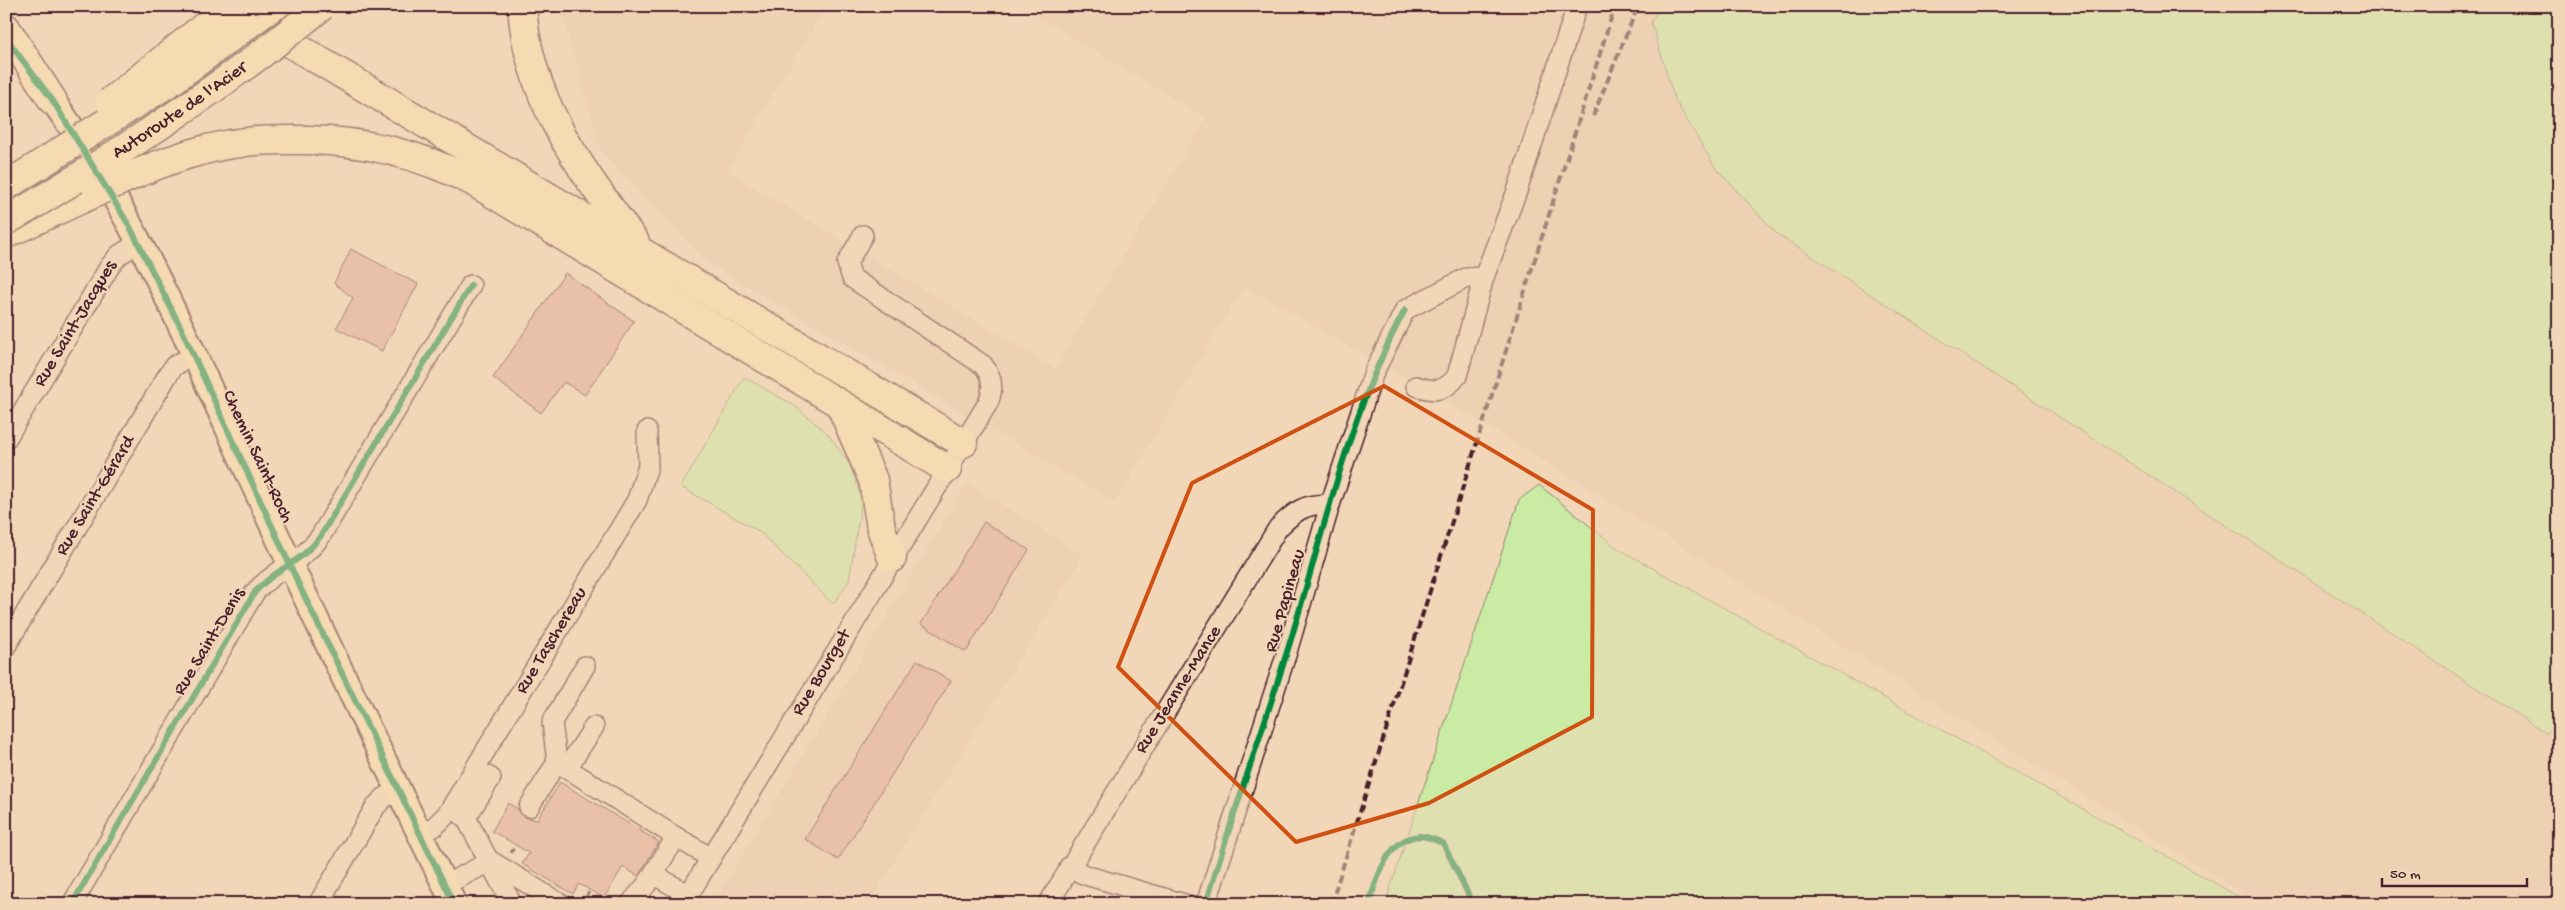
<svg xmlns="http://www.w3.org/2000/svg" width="2565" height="910" viewBox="0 0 2565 910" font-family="'Gochi Hand',sans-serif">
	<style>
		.built { fill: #ebc8ae }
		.green { fill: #c9eba4; stroke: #8a8568 }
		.building { fill: #dea696; stroke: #4a1f2b }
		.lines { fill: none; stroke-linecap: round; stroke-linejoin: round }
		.minor-casing { stroke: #4a1f2b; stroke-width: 22 }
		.major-casing { stroke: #4a1f2b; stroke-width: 28 }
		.highway-casing { stroke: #4a1f2b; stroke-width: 31 }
		.path { stroke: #4a1f2b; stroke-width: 3; stroke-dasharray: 5 4; stroke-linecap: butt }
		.minor { stroke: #f1d7b8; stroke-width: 19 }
		.major { stroke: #faddab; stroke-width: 24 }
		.highway { stroke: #faddab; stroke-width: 28 }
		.rail { stroke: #4a1f2b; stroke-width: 4; stroke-dasharray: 8 4; stroke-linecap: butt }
		.highway-bridge-casing { stroke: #4a1f2b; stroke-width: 31; stroke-linecap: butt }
		.highway-bridge { stroke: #faddab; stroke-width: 28 }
		.cycleway-casing { stroke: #f1d7b8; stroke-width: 9 }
		.cycleway { stroke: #00873e; stroke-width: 6 }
		.marked { fill: none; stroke: #d05011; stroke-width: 4; stroke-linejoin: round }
		.labels { text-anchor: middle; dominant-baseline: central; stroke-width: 4; stroke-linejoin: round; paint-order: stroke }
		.street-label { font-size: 19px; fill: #4a1f2b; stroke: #f1d7b8 }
	</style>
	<rect width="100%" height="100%" fill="#f1d7b8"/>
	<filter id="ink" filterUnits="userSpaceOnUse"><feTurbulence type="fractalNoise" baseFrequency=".02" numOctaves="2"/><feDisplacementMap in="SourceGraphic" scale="10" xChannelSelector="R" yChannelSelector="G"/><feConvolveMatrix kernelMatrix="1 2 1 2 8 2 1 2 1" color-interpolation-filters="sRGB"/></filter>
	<g filter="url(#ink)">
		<!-- built -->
		<g class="built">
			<polygon points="560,6 826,6 727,171 1055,369 1206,118 1021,6 2559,6 2559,904 2260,904 1471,416 1244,286 1115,502 705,261 601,151"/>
			<polygon points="967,483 1083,555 1060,594 868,904 713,904"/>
		</g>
		<!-- green -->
		<g class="green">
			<polygon points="1661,6 2559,6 2559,721 2546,733 1776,233 1715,167 1675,100 1651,22"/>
			<polygon points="744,377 795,406 827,433 850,465 862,499 849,581 833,604 760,532 681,487"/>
			<polygon points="1539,485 1617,548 2252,904 1385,904 1519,500"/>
		</g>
		<!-- building -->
		<g class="building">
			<polygon points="351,249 418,284 382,351 336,328 353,298 334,283"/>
			<polygon points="565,273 634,321 585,395 564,382 541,413 493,378"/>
			<polygon points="984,522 1029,550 966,652 921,624"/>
			<polygon points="917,660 951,681 838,860 805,839"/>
			<polygon points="560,782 659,842 638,876 623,867 604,898 579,884 573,894 522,864 529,853 492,831 508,803 518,809 524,817 537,820"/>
		</g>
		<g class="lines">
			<defs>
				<g id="minor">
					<path d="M1416,386C1434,392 1445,392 1457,376L1484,277L1517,191L1577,6"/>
					<polyline points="6,439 110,266 119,255 138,243"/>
					<polyline points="6,646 166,378 174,366 194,355"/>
					<polyline points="557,762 552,722 585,666"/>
					<polyline points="567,768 594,727"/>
					<polyline points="452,807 466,818 512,904"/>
					<polyline points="529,807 557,762 676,837"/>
					<polyline points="466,818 491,778 475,769"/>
					<polyline points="420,834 434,827 448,813 637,500 648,466 647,431"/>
					<polyline points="1069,867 1085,875 1185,904"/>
					<polyline points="653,874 689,895"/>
					<polyline points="445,885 491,861 561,904"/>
					<path d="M72,904L255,592C276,568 301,563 320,537L471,285"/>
					<polyline points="318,904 376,806 384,798 398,790"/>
					<polyline points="630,904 647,884 676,837 711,858"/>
					<path d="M683,904L988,403C994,389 993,377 983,365L852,278L847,263L863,235"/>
					<path d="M1048,904L1278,528C1294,512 1306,502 1330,505"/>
					<polyline points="1206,904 1287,652 1330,505 1374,372 1405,310 1466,278 1484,277"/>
				</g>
				<path id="major" d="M42,86C134,208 193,354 257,492C320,631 387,767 454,904"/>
				<g id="highway">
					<path d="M522,6C528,101 581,169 635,242"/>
					<polyline points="234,10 963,443"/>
					<polyline points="6,28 53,101"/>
					<path d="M308,140C367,141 419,154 472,181L947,469"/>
					<polyline points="6,234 97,192"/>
					<polyline points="841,406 873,480 881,528 892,558"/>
				</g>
			</defs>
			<!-- minor casing -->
			<use href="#minor" class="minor-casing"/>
			<!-- major casing -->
			<use href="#major" class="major-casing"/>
			<!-- highway casing -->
			<use href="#highway" class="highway-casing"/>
			<!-- path -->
			<g class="path">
				<polyline points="511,853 516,845"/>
				<polyline points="582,904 590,890"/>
			</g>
			<!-- minor -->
			<use href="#minor" class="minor"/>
			<!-- major -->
			<use href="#major" class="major"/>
			<!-- highway -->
			<use href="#highway" class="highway"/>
			<!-- rail -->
			<g class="rail">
				<polyline points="1593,116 1638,6"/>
				<polyline points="1331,904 1615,6"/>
			</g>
			<defs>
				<g id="highway-bridge">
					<polyline points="110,102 230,6"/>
					<polyline points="6,186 170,82 273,6"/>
					<path d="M97,192C144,169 193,148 246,142C267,139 288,140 308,140"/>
					<path id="s1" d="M6,221C116,156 224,87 322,6"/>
				</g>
			</defs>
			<!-- highway-bridge casing -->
			<use href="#highway-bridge" class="highway-bridge-casing"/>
			<!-- highway-bridge -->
			<use href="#highway-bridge" class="highway-bridge"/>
			<defs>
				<g id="cycleway">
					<polyline points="6,38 53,101 130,227 181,328 300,587 454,904"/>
					<path d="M72,904L255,592C276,568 301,563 320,537L471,285"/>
					<path d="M1206,904C1231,819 1261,736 1287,652C1323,537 1347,416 1405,310"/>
					<path d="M1369,904C1377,878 1387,838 1420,836C1427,836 1437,841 1443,843L1473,904"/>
				</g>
			</defs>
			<!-- cycleway casing -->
			<use href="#cycleway" class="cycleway-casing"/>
			<!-- cycleway -->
			<use href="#cycleway" class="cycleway"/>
		</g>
	</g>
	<!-- marked area -->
	<path d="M0 0H2565V910H0ZM1384,386L1593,510L1592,717L1429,803L1296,842L1118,667L1192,483Z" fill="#f1d7b8" fill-opacity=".55" fill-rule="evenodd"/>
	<path class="marked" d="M1384,386L1593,510L1592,717L1429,803L1296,842L1118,667L1192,483Z"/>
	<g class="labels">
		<!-- street labels -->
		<g class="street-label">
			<text stroke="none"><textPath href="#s1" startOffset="206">Autoroute de l'Acier</textPath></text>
			<text transform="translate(76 324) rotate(-59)">Rue Saint-Jacques</text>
			<text transform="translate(257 457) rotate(65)">Chemin Saint-Roch</text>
			<text transform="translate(96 496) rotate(-59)">Rue Saint-Gérard</text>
			<text transform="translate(1286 601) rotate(-74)">Rue Papineau</text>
			<text transform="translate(552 641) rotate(-59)">Rue Taschereau</text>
			<text transform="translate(210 642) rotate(-59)">Rue Saint-Denis</text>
			<text transform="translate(822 673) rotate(-59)">Rue Bourget</text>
			<text transform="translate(1179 690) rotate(-58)">Rue Jeanne-Mance</text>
		</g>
	</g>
	<!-- margin -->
	<rect width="2565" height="910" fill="none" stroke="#f1d7b8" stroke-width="25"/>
	<rect x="12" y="12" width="2540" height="885" fill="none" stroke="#4a1f2b" stroke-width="2" filter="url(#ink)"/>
	<!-- scale -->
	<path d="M2382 878v8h145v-8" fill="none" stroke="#4a1f2b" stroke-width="2.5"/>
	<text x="2390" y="878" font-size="15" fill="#4a1f2b" stroke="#f1d7b8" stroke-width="4" paint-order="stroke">50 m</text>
</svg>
